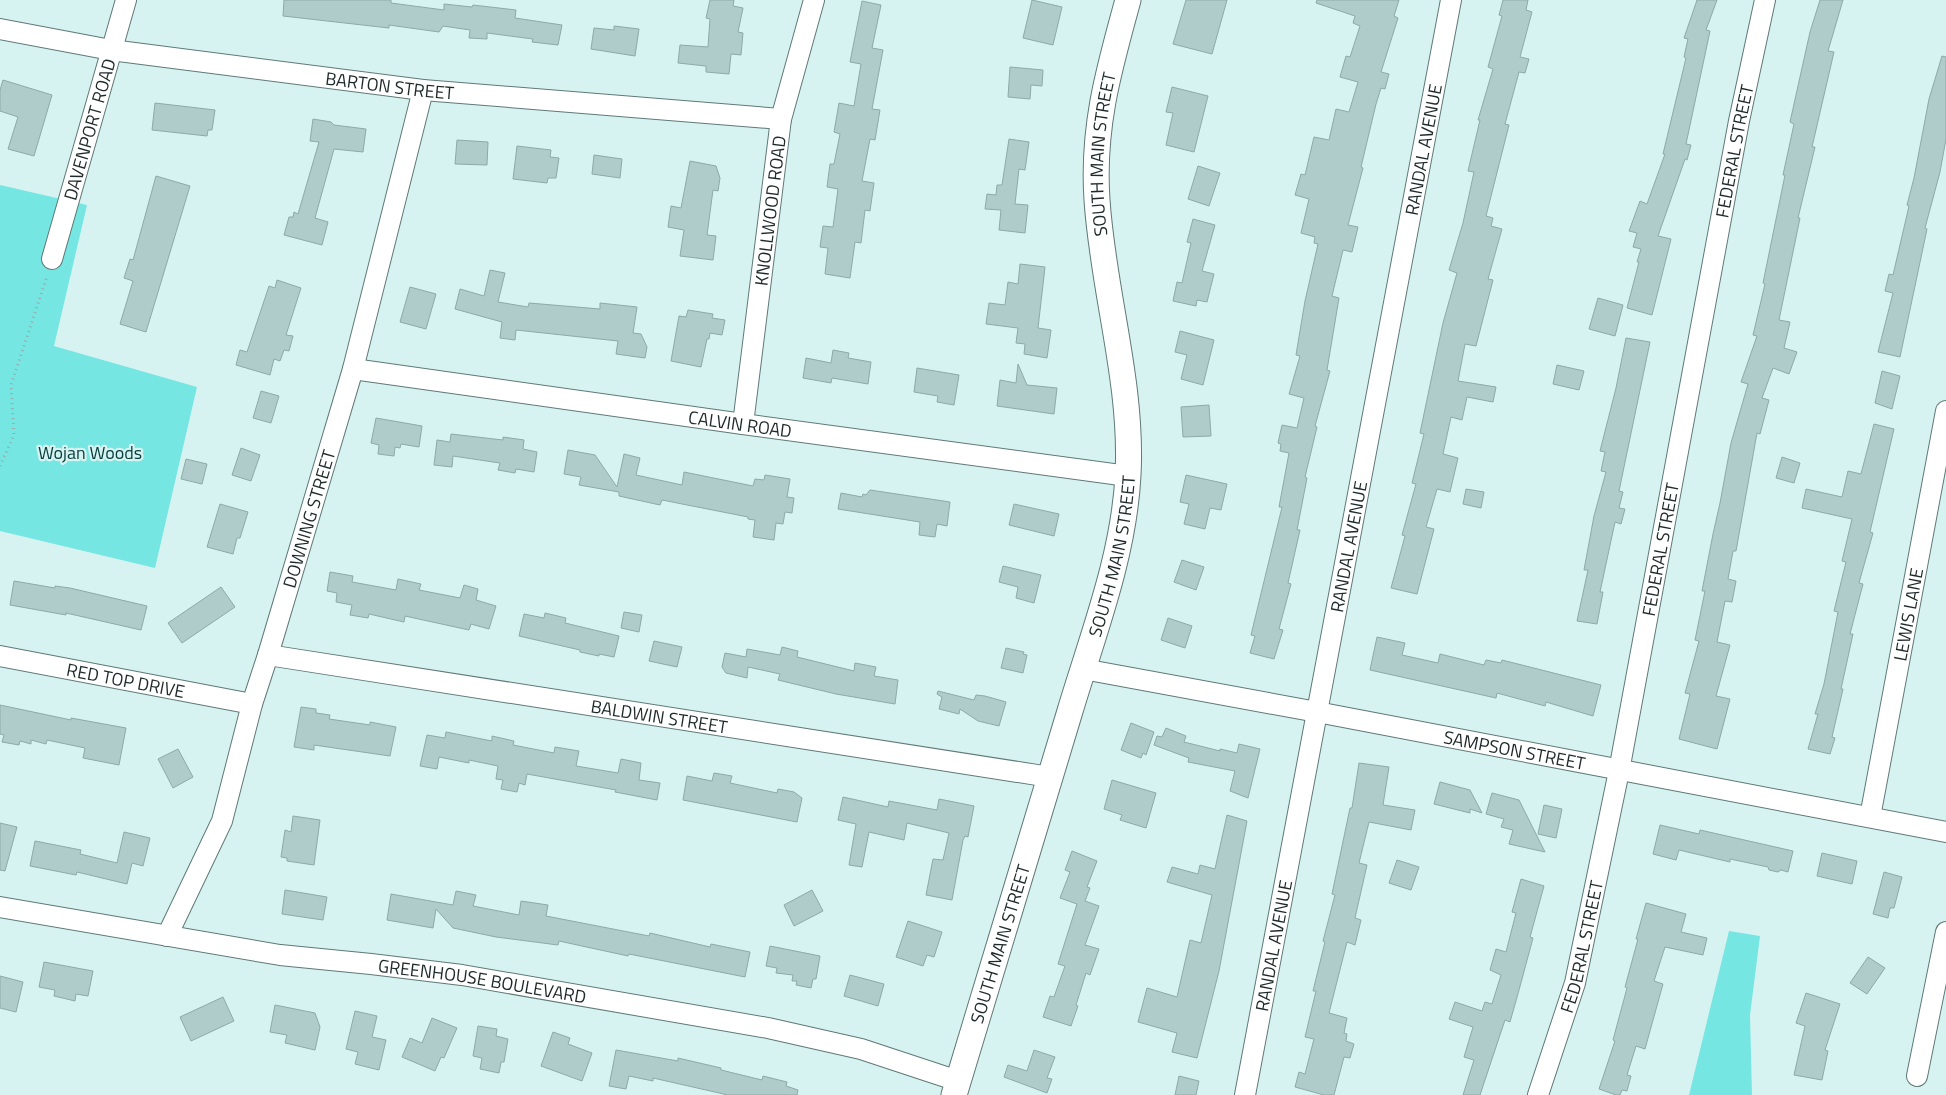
<svg xmlns="http://www.w3.org/2000/svg" width="1946" height="1095" viewBox="0 0 1946 1095" font-family="'Titillium Web',sans-serif">
	<style>
		.green { fill: #76e6e2 }
		.building { fill: #b0ccca; stroke: #8ea9a7 }
		.lines { fill: none; stroke-linecap: round; stroke-linejoin: round }
		.minor-casing { stroke: #5f7977; stroke-width: 22 }
		.tertiary-casing { stroke: #5f7977; stroke-width: 27 }
		.path { stroke: #95acaa; stroke-width: 3; stroke-dasharray: 1 4; stroke-linecap: butt }
		.minor { stroke: #fff; stroke-width: 20 }
		.tertiary { stroke: #fff; stroke-width: 25 }
		.labels { text-anchor: middle; dominant-baseline: central; stroke-width: 4.5; stroke-linejoin: round; paint-order: stroke }
		.street-label { font-size: 18px; fill: #1e2929; stroke: #d6f3f1 }
		.park-label { font-size: 18px; fill: #053d3c; stroke: #d6f3f1 }
	</style>
	<rect width="100%" height="100%" fill="#d6f3f1"/>
	<!-- green -->
	<g class="green">
		<polygon points="0,185 87,205 54,346 197,387 155,568 0,531"/>
		<polygon points="1729,931 1760,936 1750,1015 1752,1095 1689,1095"/>
	</g>
	<!-- building -->
	<g class="building">
		<polygon points="284,0 391,0 391,3 444,10 444,4 472,7 473,5 516,10 515,18 562,25 558,45 532,42 533,39 487,33 487,39 469,38 470,30 443,26 439,32 389,25 389,28 283,16"/>
		<polygon points="710,0 734,0 733,6 743,8 738,32 743,33 741,55 731,54 729,74 706,72 706,66 678,63 680,45 708,47 710,19 706,18"/>
		<polygon points="1032,0 1062,7 1053,45 1023,38"/>
		<polygon points="1186,0 1227,0 1212,54 1173,44"/>
		<polygon points="1317,0 1399,0 1394,16 1398,18 1381,72 1389,74 1385,89 1381,88 1376,104 1361,167 1363,168 1348,225 1358,227 1352,252 1343,250 1332,296 1339,298 1327,370 1330,371 1315,426 1317,427 1305,477 1307,478 1297,530 1300,530 1288,583 1291,584 1279,629 1283,630 1274,659 1250,653 1255,636 1251,635 1282,507 1279,507 1289,453 1280,451 1281,444 1278,443 1282,425 1297,428 1304,398 1289,394 1300,356 1296,355 1305,301 1318,244 1314,243 1315,237 1301,233 1309,199 1295,195 1301,174 1305,175 1314,137 1329,140 1336,109 1349,112 1358,82 1340,77 1346,56 1350,57 1360,26 1353,23 1355,16 1316,3"/>
		<polygon points="1503,0 1528,0 1526,10 1532,12 1520,57 1529,59 1525,73 1519,72 1505,124 1509,125 1486,216 1493,218 1491,226 1502,229 1488,279 1493,280 1476,346 1465,344 1458,381 1496,387 1493,402 1467,397 1462,420 1451,417 1443,454 1458,458 1450,492 1437,489 1426,527 1434,529 1417,594 1391,588 1405,536 1402,535 1416,484 1412,483 1424,434 1420,433 1443,323 1457,273 1449,270 1463,223 1474,172 1468,171 1480,120 1478,120 1493,69 1488,67 1502,16 1499,15"/>
		<polygon points="1697,0 1717,0 1706,30 1710,31 1686,144 1691,145 1687,160 1685,159 1658,236 1671,239 1652,315 1627,308 1639,262 1637,262 1641,249 1633,247 1637,233 1629,231 1640,201 1647,204 1665,154 1663,154 1686,58 1684,57 1688,39 1684,38"/>
		<polygon points="1820,0 1843,0 1828,51 1834,52 1812,147 1815,147 1798,218 1800,218 1779,320 1790,322 1784,348 1797,352 1789,374 1773,368 1762,398 1769,400 1760,434 1757,433 1736,551 1733,551 1728,579 1736,581 1732,602 1725,601 1717,642 1730,645 1716,696 1730,699 1717,749 1679,739 1690,694 1685,693 1699,641 1695,640 1705,591 1702,591 1713,534 1720,503 1731,443 1748,384 1741,382 1757,336 1753,335 1765,284 1763,283 1785,175 1783,175 1794,124 1790,122 1810,32"/>
		<polygon points="862,1 881,5 872,48 883,50 872,109 880,110 875,140 870,139 862,181 874,183 870,211 865,210 861,243 855,242 850,278 825,274 828,248 820,247 823,226 833,227 838,189 827,187 830,164 834,164 840,134 834,132 839,103 854,106 861,64 850,62"/>
		<polygon points="614,26 639,29 635,56 591,49 594,28 614,30"/>
		<polygon points="1942,56 1946,57 1946,139 1940,172 1925,228 1927,229 1900,357 1878,352 1893,293 1885,291 1889,274 1893,275 1909,206 1907,205 1914,178 1929,99"/>
		<polygon points="1010,67 1043,70 1042,86 1031,85 1030,99 1008,97"/>
		<polygon points="3,80 52,95 34,156 8,149 18,117 0,111 0,90"/>
		<polygon points="1172,87 1208,96 1194,152 1166,145 1173,113 1166,112"/>
		<polygon points="155,103 215,110 212,130 208,130 207,136 152,130"/>
		<polygon points="313,119 331,122 334,125 366,129 363,152 334,149 315,218 328,222 322,245 284,235 289,217 293,217 294,212 298,214 319,142 310,141"/>
		<polygon points="1009,139 1029,142 1025,170 1019,169 1015,204 1028,205 1025,233 999,230 1001,210 985,209 987,194 996,195 997,185 1002,185"/>
		<polygon points="457,140 488,142 487,165 455,164"/>
		<polygon points="517,146 551,150 550,157 559,158 556,178 548,178 547,183 513,179"/>
		<polygon points="594,155 622,159 620,178 592,174"/>
		<polygon points="690,161 716,166 720,178 718,191 713,190 707,235 716,236 713,260 680,256 684,230 668,227 671,206 681,208"/>
		<polygon points="1198,166 1220,173 1209,206 1188,199"/>
		<polygon points="156,176 190,186 146,332 120,324 133,281 124,278 130,259 133,260"/>
		<polygon points="1193,219 1215,225 1202,271 1214,274 1207,302 1197,300 1196,306 1173,301 1177,282 1182,283 1191,243 1187,242"/>
		<polygon points="1020,264 1045,267 1038,328 1051,330 1047,358 1024,354 1025,344 1016,343 1018,328 986,324 989,303 1005,305 1008,282 1018,284"/>
		<polygon points="490,270 505,273 498,302 528,307 529,303 600,309 600,303 637,307 633,333 641,334 647,347 645,358 616,354 618,341 516,330 515,340 500,338 502,322 455,309 460,289 484,296"/>
		<polygon points="277,280 301,288 286,335 293,336 289,351 284,350 280,361 274,359 270,375 236,365 240,350 247,352 269,286 275,288"/>
		<polygon points="410,287 436,294 426,329 400,322"/>
		<polygon points="1598,298 1623,305 1615,336 1589,329"/>
		<polygon points="688,310 713,314 712,318 725,320 722,335 710,333 709,339 707,339 701,367 671,361 679,316 686,317"/>
		<polygon points="1180,331 1214,340 1203,385 1181,379 1187,355 1175,352"/>
		<polygon points="1626,338 1650,342 1619,491 1623,492 1619,508 1625,509 1621,524 1615,522 1600,592 1603,592 1597,624 1577,621 1588,570 1584,570 1594,516 1606,472 1601,471 1605,452 1600,451 1616,388"/>
		<polygon points="833,350 849,353 848,358 871,362 868,384 832,378 831,383 803,378 806,358 831,363"/>
		<polygon points="1018,364 1027,385 1057,388 1054,414 997,406 1000,380 1016,383"/>
		<polygon points="1557,365 1584,371 1579,390 1553,384"/>
		<polygon points="917,368 959,375 954,405 937,402 938,396 914,392"/>
		<polygon points="1882,371 1900,376 1892,409 1875,403"/>
		<polygon points="261,391 279,396 271,423 253,418"/>
		<polygon points="1209,405 1211,436 1183,437 1181,407"/>
		<polygon points="376,418 422,426 419,447 401,444 400,448 395,447 394,456 378,454 379,445 371,443"/>
		<polygon points="1874,424 1894,429 1870,532 1873,533 1859,583 1863,584 1850,634 1853,634 1841,689 1843,689 1832,737 1835,738 1830,754 1808,749 1818,714 1815,714 1824,684 1838,612 1834,611 1846,562 1842,561 1852,519 1802,508 1806,489 1842,497 1848,471 1861,474"/>
		<polygon points="451,434 503,440 503,437 524,440 523,449 537,452 534,472 516,469 515,473 498,470 500,463 453,456 452,467 434,465 437,440 450,442"/>
		<polygon points="241,448 260,455 251,481 232,475"/>
		<polygon points="568,450 595,455 617,487 624,454 640,458 636,475 682,485 684,472 753,486 755,479 764,480 765,475 790,479 787,497 794,498 792,513 785,512 783,524 776,523 774,540 753,537 755,520 748,519 748,517 662,500 660,505 619,496 619,492 579,485 581,477 564,474"/>
		<polygon points="1782,457 1800,463 1794,483 1776,478"/>
		<polygon points="186,459 207,464 202,484 181,479"/>
		<polygon points="1186,475 1227,484 1221,510 1210,508 1205,529 1184,524 1189,504 1180,502"/>
		<polygon points="1466,489 1484,492 1481,508 1463,504"/>
		<polygon points="870,490 950,502 947,526 937,524 935,537 919,535 920,522 838,509 841,493 862,497 863,494 866,495"/>
		<polygon points="220,504 248,512 240,538 237,538 233,554 207,547"/>
		<polygon points="1014,504 1059,514 1054,536 1009,525"/>
		<polygon points="1182,560 1204,567 1196,590 1174,582"/>
		<polygon points="1003,566 1041,575 1034,603 1016,598 1018,587 999,582"/>
		<polygon points="330,572 353,576 352,582 396,590 398,579 421,584 419,590 460,598 464,585 478,589 476,600 496,606 489,629 471,624 469,630 405,616 404,622 369,614 368,618 350,615 352,605 336,602 337,593 327,591"/>
		<polygon points="14,581 55,588 55,586 70,588 147,606 141,630 66,613 66,615 10,605"/>
		<polygon points="221,587 235,607 182,643 168,623"/>
		<polygon points="624,612 642,615 639,632 621,628"/>
		<polygon points="545,613 566,618 565,623 619,636 614,657 599,654 599,656 580,652 580,650 519,636 524,614 544,618"/>
		<polygon points="1168,618 1192,626 1185,648 1161,640"/>
		<polygon points="1377,637 1405,643 1402,655 1438,663 1440,654 1484,665 1486,660 1501,663 1502,660 1601,685 1593,716 1546,702 1545,706 1497,693 1496,698 1370,670"/>
		<polygon points="654,641 682,647 677,667 649,661"/>
		<polygon points="782,647 798,651 797,657 854,671 855,663 876,667 874,676 898,680 895,704 836,694 778,680 780,674 748,667 747,678 726,673 722,667 725,653 746,657 747,649 780,655"/>
		<polygon points="1006,648 1024,652 1023,654 1027,655 1023,673 1001,668"/>
		<polygon points="938,691 974,700 976,695 985,696 1006,702 999,726 978,721 960,709 959,714 939,709 942,697 937,694"/>
		<polygon points="0,705 71,720 71,718 126,728 119,765 83,758 85,748 47,740 46,744 31,740 31,744 20,741 19,745 2,742 4,735 0,734"/>
		<polygon points="301,707 316,709 316,713 330,715 329,719 370,725 370,722 396,727 390,756 314,745 314,750 294,747"/>
		<polygon points="1131,723 1154,732 1146,755 1143,753 1141,758 1121,750"/>
		<polygon points="1166,728 1186,736 1184,742 1220,751 1220,749 1237,753 1239,744 1260,749 1248,798 1230,791 1235,771 1188,762 1189,758 1154,745 1157,736 1162,737"/>
		<polygon points="446,732 492,741 492,736 514,741 513,745 554,753 555,747 579,751 576,766 618,773 621,759 641,763 639,780 660,783 657,800 615,792 616,790 527,774 525,785 519,783 517,792 501,789 503,780 496,779 498,766 469,760 469,763 439,757 437,769 420,766 427,735 445,738"/>
		<polygon points="178,749 193,777 173,788 158,759"/>
		<polygon points="1359,763 1389,767 1383,805 1415,810 1411,830 1369,822 1359,863 1367,865 1355,918 1361,920 1355,945 1347,942 1329,1013 1347,1018 1344,1033 1347,1034 1346,1041 1354,1044 1350,1058 1344,1057 1334,1095 1324,1095 1295,1087 1299,1072 1305,1074 1314,1039 1305,1037 1316,991 1313,991 1325,942 1323,941 1335,895 1332,894 1350,808 1352,808"/>
		<polygon points="714,773 732,776 730,783 777,793 778,789 794,792 802,798 797,822 683,800 687,776 712,781"/>
		<polygon points="1112,780 1156,793 1146,828 1120,820 1122,815 1104,809"/>
		<polygon points="1440,782 1470,790 1482,813 1470,809 1470,813 1434,804"/>
		<polygon points="1492,793 1519,800 1545,852 1509,844 1513,830 1501,827 1504,819 1486,814"/>
		<polygon points="843,797 888,807 889,801 937,810 939,799 974,806 968,837 965,836 963,840 952,900 926,895 933,859 943,860 949,833 907,823 904,840 869,832 862,867 849,865 856,824 838,820"/>
		<polygon points="1544,805 1562,809 1556,838 1538,834"/>
		<polygon points="1227,815 1247,821 1219,971 1197,1058 1172,1052 1177,1033 1138,1022 1147,988 1177,997 1190,940 1201,943 1212,895 1167,882 1172,867 1198,874 1200,865 1215,869"/>
		<polygon points="293,816 320,820 314,865 287,861 287,858 281,857 285,830 291,832"/>
		<polygon points="0,823 17,827 5,871 0,870"/>
		<polygon points="1660,825 1699,834 1700,830 1793,851 1788,872 1781,870 1778,872 1769,870 1768,867 1730,859 1730,862 1679,850 1676,860 1653,854"/>
		<polygon points="124,832 150,838 143,866 132,863 127,884 77,872 76,875 30,866 35,841 81,850 80,854 117,863"/>
		<polygon points="1072,851 1097,861 1087,887 1090,888 1085,901 1099,906 1085,945 1099,949 1090,975 1086,973 1076,1005 1078,1006 1071,1026 1043,1017 1050,996 1054,997 1065,966 1058,964 1077,904 1060,898 1070,872 1065,870"/>
		<polygon points="1822,853 1857,861 1852,884 1817,876"/>
		<polygon points="1397,860 1419,867 1411,890 1389,883"/>
		<polygon points="1884,872 1902,877 1894,908 1890,908 1888,918 1873,914"/>
		<polygon points="1521,879 1544,886 1530,937 1533,938 1519,990 1510,1022 1505,1020 1480,1095 1463,1095 1474,1060 1464,1057 1473,1027 1449,1019 1455,1002 1482,1011 1485,1002 1492,1004 1501,975 1490,970 1496,949 1506,952 1516,913 1512,912"/>
		<polygon points="285,890 327,897 323,920 282,914"/>
		<polygon points="812,890 823,911 794,926 784,905"/>
		<polygon points="456,891 476,895 473,906 519,915 521,901 548,905 546,916 649,936 650,933 710,947 711,944 750,952 745,977 629,954 628,956 559,941 558,945 496,937 453,928 436,909 433,928 387,920 391,894 453,905"/>
		<polygon points="1646,903 1686,914 1681,932 1707,938 1703,955 1665,947 1654,981 1663,984 1645,1049 1636,1046 1627,1075 1631,1076 1627,1091 1622,1090 1620,1095 1616,1095 1599,1089 1615,1041 1613,1040 1627,988 1625,987 1638,939 1636,939"/>
		<polygon points="908,921 942,932 934,957 927,955 923,966 896,957"/>
		<polygon points="770,946 820,956 816,979 813,979 811,988 796,985 797,981 792,981 793,975 776,973 777,968 766,966"/>
		<polygon points="1868,957 1885,968 1867,994 1850,983"/>
		<polygon points="44,962 93,971 88,996 76,994 75,1001 54,996 55,990 39,987"/>
		<polygon points="850,975 884,984 878,1006 844,996"/>
		<polygon points="0,976 23,982 16,1012 0,1008"/>
		<polygon points="1806,993 1840,1004 1825,1050 1828,1051 1822,1080 1794,1075 1805,1026 1796,1023"/>
		<polygon points="223,997 234,1021 191,1041 180,1017"/>
		<polygon points="275,1005 315,1013 320,1027 315,1050 285,1043 287,1035 270,1032"/>
		<polygon points="355,1011 377,1016 372,1037 386,1040 379,1070 355,1064 358,1052 346,1049"/>
		<polygon points="432,1018 457,1028 444,1058 441,1057 435,1071 402,1057 410,1038 422,1043"/>
		<polygon points="478,1026 497,1029 496,1036 508,1039 504,1062 501,1062 499,1073 480,1069 482,1058 473,1056"/>
		<polygon points="553,1032 570,1038 568,1044 592,1053 582,1081 541,1066"/>
		<polygon points="616,1050 678,1061 678,1058 721,1068 721,1070 762,1080 763,1076 787,1082 786,1086 798,1090 797,1095 728,1095 653,1078 653,1081 629,1076 626,1089 609,1086"/>
		<polygon points="1034,1050 1055,1057 1047,1078 1052,1079 1047,1093 1004,1077 1008,1065 1027,1071"/>
		<polygon points="1179,1076 1199,1081 1196,1095 1175,1095"/>
	</g>
	<g class="lines">
		<defs>
			<g id="minor">
				<path id="s1" d="M0,29L111,50L423,90L781,119"/>
				<path id="s2" d="M52,259L126,0"/>
				<path id="s3" d="M353,369L743,424L1128,476"/>
				<path id="s4" d="M743,424L781,119L814,0"/>
				<path id="s5" d="M268,655L1050,777"/>
				<path id="s6" d="M0,656L252,704"/>
				<path id="s7" d="M1083,669L1317,712L1946,832"/>
				<path id="s8" d="M1870,817L1946,411"/>
				<path id="s9" d="M0,907L280,955L371,964L462,975L768,1028L861,1049L958,1081"/>
				<path id="s10" d="M167,936L222,821L252,704L268,655L353,369L423,90"/>
				<polyline points="1917,1076 1946,932"/>
				<path id="s11" d="M1245,1095L1451,0"/>
				<path id="s12" d="M1538,1095L1575,983L1619,771L1739,121L1765,0"/>
			</g>
			<g id="tertiary">
				<path id="s13" d="M954,1095C992,967 1032,839 1070,711C1093,634 1124,556 1128,475C1133,383 1103,292 1097,200C1092,127 1109,69 1128,0"/>
			</g>
		</defs>
		<!-- minor casing -->
		<use href="#minor" class="minor-casing"/>
		<!-- tertiary casing -->
		<use href="#tertiary" class="tertiary-casing"/>
		<!-- path -->
		<polyline class="path" points="0,466 14,435 11,385 47,276"/>
		<!-- minor -->
		<use href="#minor" class="minor"/>
		<!-- tertiary -->
		<use href="#tertiary" class="tertiary"/>
	</g>
	<g class="labels">
		<!-- street labels -->
		<g class="street-label">
			<text stroke="none"><textPath href="#s1" startOffset="394">BARTON STREET</textPath></text>
			<text stroke="none"><textPath href="#s2" startOffset="135">DAVENPORT ROAD</textPath></text>
			<text stroke="none"><textPath href="#s11" startOffset="962">RANDAL AVENUE</textPath></text>
			<text stroke="none"><textPath href="#s12" startOffset="965">FEDERAL STREET</textPath></text>
			<text stroke="none"><textPath href="#s13" startOffset="968">SOUTH MAIN STREET</textPath></text>
			<text stroke="none"><textPath href="#s4" startOffset="215">KNOLLWOOD ROAD</textPath></text>
			<text stroke="none"><textPath href="#s3" startOffset="391">CALVIN ROAD</textPath></text>
			<text stroke="none"><textPath href="#s10" startOffset="442">DOWNING STREET</textPath></text>
			<text stroke="none"><textPath href="#s11" startOffset="558">RANDAL AVENUE</textPath></text>
			<text stroke="none"><textPath href="#s12" startOffset="560">FEDERAL STREET</textPath></text>
			<text stroke="none"><textPath href="#s13" startOffset="562">SOUTH MAIN STREET</textPath></text>
			<text stroke="none"><textPath href="#s8" startOffset="206">LEWIS LANE</textPath></text>
			<text stroke="none"><textPath href="#s6" startOffset="128">RED TOP DRIVE</textPath></text>
			<text stroke="none"><textPath href="#s5" startOffset="396">BALDWIN STREET</textPath></text>
			<text stroke="none"><textPath href="#s7" startOffset="439">SAMPSON STREET</textPath></text>
			<text stroke="none"><textPath href="#s13" startOffset="158">SOUTH MAIN STREET</textPath></text>
			<text stroke="none"><textPath href="#s11" startOffset="152">RANDAL AVENUE</textPath></text>
			<text stroke="none"><textPath href="#s12" startOffset="155">FEDERAL STREET</textPath></text>
			<text stroke="none"><textPath href="#s9" startOffset="488">GREENHOUSE BOULEVARD</textPath></text>
		</g>
		<!-- park labels -->
		<g class="park-label">
			<text x="90" y="452">Wojan Woods</text>
		</g>
	</g>
</svg>
